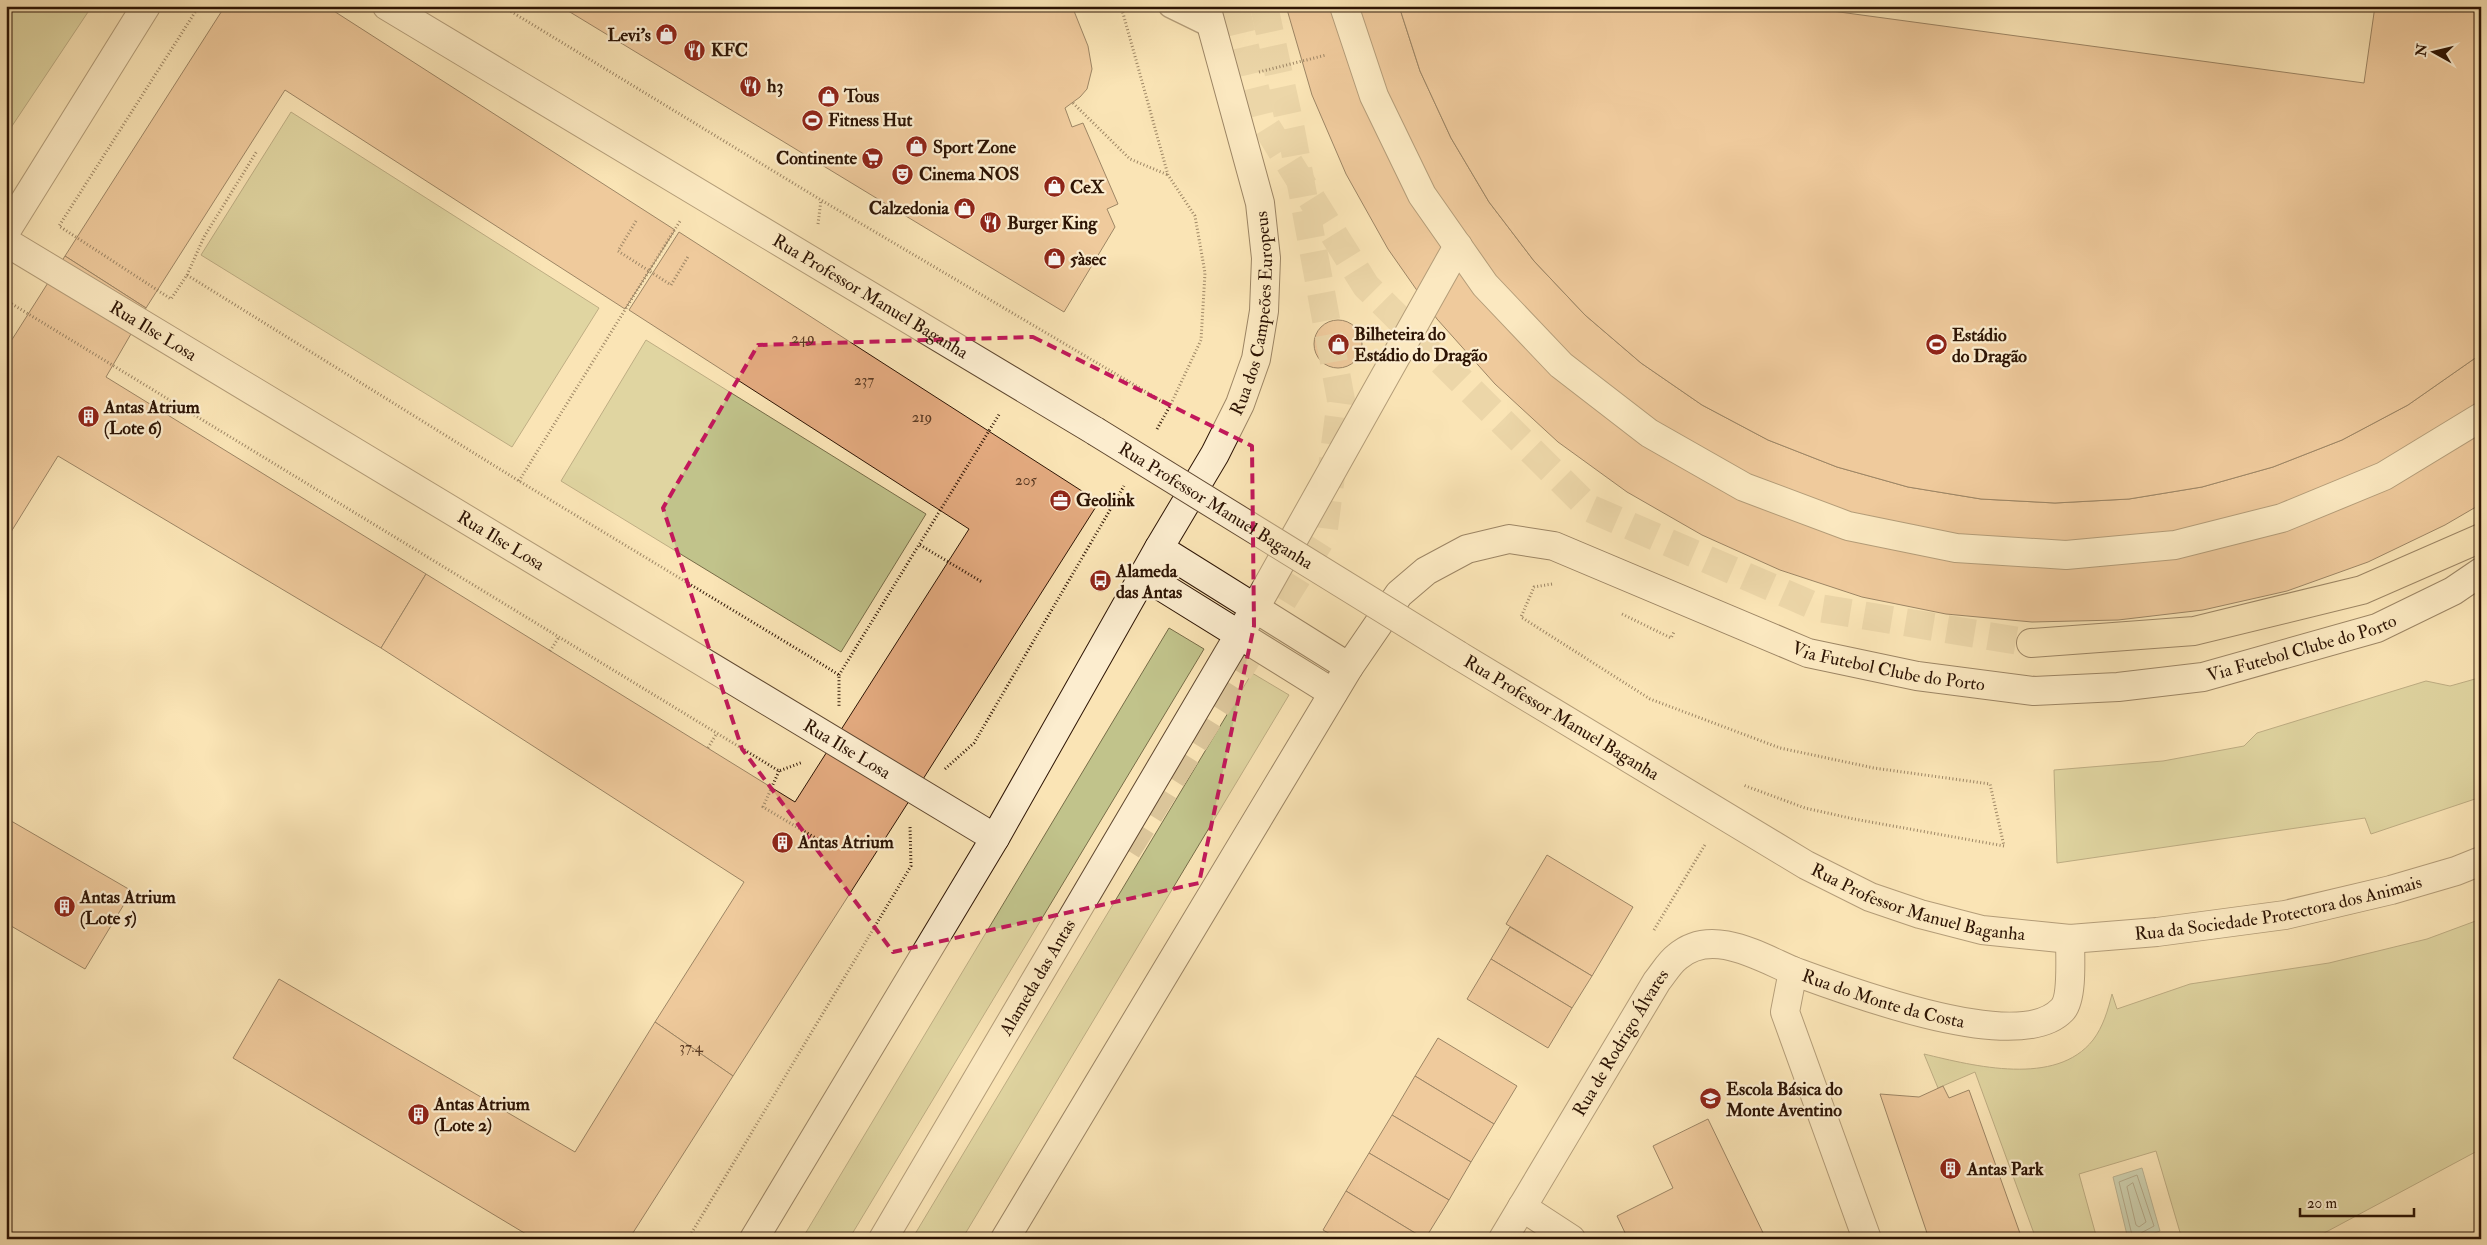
<svg xmlns="http://www.w3.org/2000/svg" width="2487" height="1245" viewBox="0 0 2487 1245" font-family="'IM FELL Double Pica',serif">
	<style>
		.green { fill: #c1c38b; stroke: #776c48 }
		.water { fill: #9ebeb0; stroke: #717a6b }
		.lines { fill: none; stroke-linecap: round; stroke-linejoin: round }
		.shore { stroke: #66695a; stroke-width: 1 }
		.building { fill: #e3aa7f; stroke: #2d1404 }
		.primary-tunnel { stroke: #dbc59a; stroke-width: 28; stroke-dasharray: 28 14; stroke-linecap: butt }
		.lane-casing { stroke: #604830; stroke-width: 25 }
		.street-casing { stroke: #604830; stroke-width: 30 }
		.secondary-casing { stroke: #2d1404; stroke-width: 30 }
		.primary-casing { stroke: #2d1404; stroke-width: 30 }
		.path { stroke: #2d1404; stroke-width: 3; stroke-dasharray: 1 2.5; stroke-linecap: butt }
		.lane { stroke: #fcedcf; stroke-width: 22 }
		.street { stroke: #fcedcf; stroke-width: 28 }
		.secondary { stroke: #fcedcf; stroke-width: 28 }
		.primary { stroke: #fae4b5; stroke-width: 28 }
		.street-bridge-casing { stroke: #604830; stroke-width: 30; stroke-linecap: butt }
		.street-bridge { stroke: #fcedcf; stroke-width: 28 }
		.marked { fill: none; stroke: #c2185b; stroke-width: 4; stroke-dasharray: 10 6; stroke-linejoin: round }
		.labels { text-anchor: middle; dominant-baseline: central; stroke-width: 4.5; stroke-linejoin: round; paint-order: stroke }
		.number-label { font-size: 15px; fill: #5a3a23 }
		.poi-label { font-size: 18px; font-weight: bold; fill: #2d1404; stroke: #fcedcf; text-anchor: start }
		.street-label { font-size: 18px; fill: #2d1404; stroke: #fcedcf }
	</style>
	<rect width="100%" height="100%" fill="#fae4b5"/>
	<filter id="stains"><feTurbulence type="fractalNoise" baseFrequency=".004" numOctaves="4"/><feColorMatrix values="0 0 0 0 .2 0 0 0 0 .09 0 0 0 0 .02 0 0 0 .5 -.17"/></filter>
	<radialGradient id="worn" r=".72"><stop offset=".6" stop-color="#630" stop-opacity="0"/><stop offset="1" stop-color="#630" stop-opacity=".3"/></radialGradient>
	<!-- green -->
	<g class="green">
		<polygon points="6,6 92,6 6,135"/>
		<polygon points="291,112 599,308 512,447 201,255"/>
		<polygon points="646,340 926,514 841,652 561,481"/>
		<polygon points="1169,628 1204,649 849,1239 802,1239"/>
		<polygon points="1252,673 1289,695 962,1239 912,1239"/>
		<polygon points="2475,679 2481,699 2481,797 2371,834 2365,818 2057,863 2054,770 2163,761 2244,746 2257,733 2426,681 2450,686"/>
		<path d="M2481,919V1149L2313,1239H2182L2156,1151L2079,1174L2097,1239H2036L1975,1072L1938,1088L1924,1054C1974,1066 2056,1087 2093,1040C2103,1027 2108,1010 2112,994L2117,1009L2190,984L2329,963L2427,939Z"/>
	</g>
	<!-- water -->
	<polygon class="water" points="2142,1168 2160,1231 2138,1239 2128,1239 2113,1177"/>
	<g class="lines">
		<!-- shore -->
		<g class="shore">
			<polygon points="2133,1183 2146,1222 2139,1227 2136,1225 2127,1187"/>
			<polyline points="2133,1239 2119,1182 2137,1175 2154,1226 2141,1233 2139,1239"/>
		</g>
	</g>
	<!-- building -->
	<g class="building">
		<polygon points="225,6 326,6 675,230 625,309 285,90 146,308 65,256"/>
		<polygon points="560,6 1072,6 1088,46 1092,69 1087,89 1080,97 1065,108 1072,127 1083,123 1118,204 1107,209 1115,227 1064,312"/>
		<polygon points="1286,6 1399,6 1420,71 1451,138 1489,202 1534,261 1585,315 1641,363 1702,405 1768,440 1837,467 1908,487 1981,499 2055,503 2129,499 2202,487 2273,467 2342,440 2408,405 2481,354 2481,504 2445,525 2368,562 2287,591 2203,610 2118,620 2032,622 1946,614 1862,597 1780,570 1702,535 1627,492 1558,442 1495,384 1437,319 1388,249 1346,174 1312,95"/>
		<polygon points="1399,6 1795,6 2364,83 2375,6 2481,6 2481,354 2408,405 2342,440 2273,467 2202,487 2129,499 2055,503 1981,499 1908,487 1837,467 1768,440 1702,405 1641,363 1585,315 1534,261 1489,202 1451,138 1420,71"/>
		<polygon points="679,232 1099,502 911,798 830,747 969,529 629,310"/>
		<polygon points="65,256 146,308 106,377 426,574 381,648 58,456 6,540 6,349"/>
		<circle cx="1338" cy="344" r="24"/>
		<polygon points="426,574 795,802 830,747 911,798 733,1076 655,1022 744,882 381,648"/>
		<polygon points="6,818 132,891 85,969 6,923"/>
		<polygon points="1547,855 1633,907 1592,976 1506,924"/>
		<polygon points="1510,927 1592,976 1572,1008 1491,959"/>
		<polygon points="1491,959 1572,1008 1548,1048 1467,999"/>
		<polygon points="279,979 575,1152 655,1022 733,1076 629,1239 523,1239 526,1234 233,1058"/>
		<polygon points="1438,1038 1517,1086 1494,1124 1415,1076"/>
		<polygon points="1415,1076 1494,1124 1471,1162 1392,1115"/>
		<polygon points="1943,1086 1949,1098 1969,1090 2022,1239 1929,1239 1880,1094 1919,1097"/>
		<polygon points="1392,1115 1471,1162 1449,1200 1369,1153"/>
		<polygon points="1708,1119 1766,1239 1628,1239 1617,1216 1673,1188 1653,1146"/>
		<polygon points="1369,1153 1449,1200 1425,1239 1346,1191"/>
		<polygon points="1346,1191 1425,1239 1339,1239 1323,1230"/>
	</g>
	<g class="lines">
		<!-- primary-tunnel -->
		<g class="primary-tunnel">
			<polyline points="1235,6 1263,121 1366,286 1589,508 1819,608 2031,643"/>
			<polyline points="1127,850 1323,536 1341,400 1291,130 1264,6"/>
		</g>
		<defs>
			<polyline id="lane" points="1170,6 1211,26"/>
			<g id="street">
				<path id="s1" d="M387,6L1095,431"/>
				<polyline points="1344,6 1374,96 1422,195 1485,285 1561,365 1649,433 1744,487 1848,526 1956,548 2066,555 2175,545 2282,518 2384,476 2481,417"/>
				<polyline points="6,231 146,6"/>
				<path id="s2" d="M6,242L995,838"/>
				<path id="s3" d="M1458,655L1806,865L1870,897L1920,914L1982,930L2070,939L2157,932L2285,915L2391,890L2456,871L2481,861"/>
				<polyline points="1522,1207 1571,1239"/>
				<path id="s4" d="M883,1239L1255,608L1458,246"/>
				<path id="s5" d="M1503,1239L1657,981C1663,974 1669,963 1677,957C1711,927 1758,956 1793,971"/>
				<path id="s6" d="M1867,1239L1785,1012L1793,971C1845,990 2018,1056 2062,1010C2073,999 2070,955 2070,939"/>
			</g>
			<g id="secondary">
				<polyline points="1159,548 1349,667"/>
				<polyline points="1143,575 1333,693"/>
				<path id="s7" d="M754,1239L995,838L1159,548L1215,454L1240,404L1256,359L1264,311L1266,258L1260,203L1206,6"/>
				<path id="s8" d="M1005,1239L1349,667L1399,594L1426,571L1467,549L1509,539L1554,546L1808,653L1917,676L2034,691L2118,687L2203,677L2377,628L2453,591L2481,572"/>
			</g>
			<polyline id="primary" points="2031,643 2194,631 2362,590 2481,538"/>
		</defs>
		<!-- lane casing -->
		<use href="#lane" class="lane-casing"/>
		<!-- street casing -->
		<use href="#street" class="street-casing"/>
		<!-- secondary casing -->
		<use href="#secondary" class="secondary-casing"/>
		<!-- primary casing -->
		<use href="#primary" class="primary-casing"/>
		<!-- path -->
		<g class="path">
			<polyline points="199,6 59,226 171,299 187,275 519,481 812,658 839,675 839,706"/>
			<polyline points="347,6 355,11"/>
			<polyline points="502,6 821,200 1170,406 1201,340 1205,273 1195,216 1168,175 1121,6"/>
			<polyline points="1259,72 1326,55"/>
			<polyline points="1073,103 1130,159 1168,175"/>
			<polyline points="636,221 618,251 671,285 689,255"/>
			<polyline points="818,224 821,200"/>
			<polyline points="187,275 204,237 257,151"/>
			<polyline points="6,313 12,304 779,771 803,762"/>
			<polyline points="1157,429 1170,406"/>
			<polyline points="519,481 680,221"/>
			<polyline points="920,545 982,582"/>
			<polyline points="1552,584 1534,587 1521,617 1650,699 1780,748 1874,768 1990,784 2004,846 1854,819 1805,808 1743,785"/>
			<polyline points="1622,614 1671,638 1674,632"/>
			<polyline points="550,651 559,637"/>
			<polyline points="839,675 1000,413"/>
			<polyline points="708,748 717,733"/>
			<polyline points="945,769 974,743 1124,486"/>
			<polyline points="779,771 763,807 822,842"/>
			<polyline points="1654,930 1706,843"/>
			<polyline points="688,1239 911,866 910,826"/>
		</g>
		<!-- lane -->
		<use href="#lane" class="lane"/>
		<!-- street -->
		<use href="#street" class="street"/>
		<!-- secondary -->
		<use href="#secondary" class="secondary"/>
		<!-- primary -->
		<use href="#primary" class="primary"/>
		<defs>
			<g id="street-bridge">
				<path id="s9" d="M1095,431L1458,655"/>
			</g>
		</defs>
		<!-- street-bridge casing -->
		<use href="#street-bridge" class="street-bridge-casing"/>
		<!-- street-bridge -->
		<use href="#street-bridge" class="street-bridge"/>
	</g>
	<!-- marked area -->
	<path d="M0 0H2487V1245H0ZM1033,337L1252,446L1254,626L1199,883L893,952L742,749L663,508L758,345Z" fill="#fae4b5" fill-opacity=".55" fill-rule="evenodd"/>
	<path class="marked" d="M1033,337L1252,446L1254,626L1199,883L893,952L742,749L663,508L758,345Z"/>
	<!-- icons -->
	<defs>
		<symbol id="shop-disc" viewBox="-11 -11 22 22"><circle r="9.5" fill="#8f2418" stroke="#fcedcf"/><path d="M-5-2.5h2.3a2.7 3.5 0 0 1 5.4 0H5L5.5 6h-11ZM-1.5-2.5h3a1.5 2.3 0 0 0-3 0Z" fill="#fff"/></symbol>
		<symbol id="restaurant-disc" viewBox="-11 -11 22 22"><circle r="9.5" fill="#8f2418" stroke="#fcedcf"/><path d="M-5-6h1v4h1v-4h1v4h1v-4h1v5L-1.5 .5V6h-2V.5L-5-1ZM5-6V6H3V1.5H1.5Q1.5-4 5-6Z" fill="#fff"/></symbol>
		<symbol id="stadium-disc" viewBox="-11 -11 22 22"><circle r="9.5" fill="#8f2418" stroke="#fcedcf"/><path d="M0-5a6.5 5 0 1 0 0 10a6.5 5 0 1 0 0-10ZM-3.5-1.8h7v3.6h-7Z" fill="#fff"/></symbol>
		<symbol id="supermarket-disc" viewBox="-11 -11 22 22"><circle r="9.5" fill="#8f2418" stroke="#fcedcf"/><path d="M-6-5.5h2.5l.6 2H6L4.5 2H-2.5L-4.4-4H-6ZM-1.5 3.2a1.3 1.3 0 1 0 .1 0ZM3 3.2a1.3 1.3 0 1 0 .1 0Z" fill="#fff"/></symbol>
		<symbol id="theatre-disc" viewBox="-11 -11 22 22"><circle r="9.5" fill="#8f2418" stroke="#fcedcf"/><path d="M-5-5.5Q0-4 5-5.5V0Q5 5 0 6Q-5 5-5 0ZM-3.3-2.5H-1v1.5H-3.3ZM1-2.5H3.3v1.5H1ZM-2.8 1Q0 5.5 2.8 1Z" fill="#fff"/></symbol>
		<symbol id="building-disc" viewBox="-11 -11 22 22"><circle r="9.5" fill="#8f2418" stroke="#fcedcf"/><path d="M-4-6H4V6H1V3H-1V6H-4ZM-2.5-4.3h1.7v1.8h-1.7ZM.8-4.3h1.7v1.8H.8ZM-2.5-1h1.7V.8h-1.7ZM.8-1h1.7V.8H.8Z" fill="#fff"/></symbol>
		<symbol id="office-disc" viewBox="-11 -11 22 22"><circle r="9.5" fill="#8f2418" stroke="#fcedcf"/><path d="M-6-3h4V-5.5h4V-3h4V5H-6ZM-1-4.5V-3h2v-1.5ZM-6 0V1H6V0Z" fill="#fff"/></symbol>
		<symbol id="bus-disc" viewBox="-11 -11 22 22"><circle r="9.5" fill="#8f2418" stroke="#fcedcf"/><path d="M-5-6H5V4H4V6H2V4H-2V6H-4V4H-5ZM-3.5-4V0h7V-4ZM-3.5 1.2v1.5H-2V1.2ZM2 1.2v1.5H3.5V1.2Z" fill="#fff"/></symbol>
		<symbol id="school-disc" viewBox="-11 -11 22 22"><circle r="9.5" fill="#8f2418" stroke="#fcedcf"/><path d="M0-5L7-2L0 1L-7-2ZM-4 1L0 2.5L4 1V4Q0 6-4 4Z" fill="#fff"/></symbol>
	</defs>
	<g fill-rule="evenodd">
		<use href="#shop-disc" x="654" y="22" width="25" height="25"/>
		<use href="#restaurant-disc" x="682" y="38" width="25" height="25"/>
		<use href="#restaurant-disc" x="738" y="74" width="25" height="25"/>
		<use href="#shop-disc" x="816" y="84" width="25" height="25"/>
		<use href="#stadium-disc" x="800" y="108" width="25" height="25"/>
		<use href="#shop-disc" x="904" y="134" width="25" height="25"/>
		<use href="#supermarket-disc" x="860" y="146" width="25" height="25"/>
		<use href="#theatre-disc" x="890" y="162" width="25" height="25"/>
		<use href="#shop-disc" x="1042" y="174" width="25" height="25"/>
		<use href="#shop-disc" x="952" y="196" width="25" height="25"/>
		<use href="#restaurant-disc" x="978" y="210" width="25" height="25"/>
		<use href="#shop-disc" x="1042" y="246" width="25" height="25"/>
		<use href="#shop-disc" x="1326" y="332" width="25" height="25"/>
		<use href="#stadium-disc" x="1924" y="332" width="25" height="25"/>
		<use href="#building-disc" x="76" y="404" width="25" height="25"/>
		<use href="#office-disc" x="1048" y="488" width="25" height="25"/>
		<use href="#bus-disc" x="1088" y="568" width="25" height="25"/>
		<use href="#building-disc" x="770" y="830" width="25" height="25"/>
		<use href="#building-disc" x="52" y="894" width="25" height="25"/>
		<use href="#school-disc" x="1698" y="1086" width="25" height="25"/>
		<use href="#building-disc" x="406" y="1102" width="25" height="25"/>
		<use href="#building-disc" x="1938" y="1156" width="25" height="25"/>
	</g>
	<g class="labels">
		<!-- number labels -->
		<g class="number-label">
			<text x="803" y="338">249</text>
			<text x="864" y="380">237</text>
			<text x="922" y="417">219</text>
			<text x="1026" y="480">205</text>
			<text x="691" y="1047">37.4</text>
		</g>
		<!-- poi labels -->
		<g class="poi-label">
			<text x="651" y="35" text-anchor="end">Levi's</text>
			<text x="711" y="50">KFC</text>
			<text x="767" y="86">h3</text>
			<text x="844" y="96">Tous</text>
			<text x="828" y="120">Fitness Hut</text>
			<text x="933" y="147">Sport Zone</text>
			<text x="857" y="158" text-anchor="end">Continente</text>
			<text x="919" y="174">Cinema NOS</text>
			<text x="1070" y="187">CeX</text>
			<text x="949" y="208" text-anchor="end">Calzedonia</text>
			<text x="1007" y="223">Burger King</text>
			<text x="1070" y="259">5àsec</text>
			<text x="1354" y="334">Bilheteira do<tspan x="1354" dy="21">Estádio do Dragão</tspan></text>
			<text x="1952" y="335">Estádio<tspan x="1952" dy="21">do Dragão</tspan></text>
			<text x="104" y="407">Antas Atrium<tspan x="104" dy="21">(Lote 6)</tspan></text>
			<text x="1076" y="500">Geolink</text>
			<text x="1116" y="571">Alameda<tspan x="1116" dy="21">das Antas</tspan></text>
			<text x="798" y="842">Antas Atrium</text>
			<text x="80" y="897">Antas Atrium<tspan x="80" dy="21">(Lote 5)</tspan></text>
			<text x="1726" y="1089">Escola Básica do<tspan x="1726" dy="21">Monte Aventino</tspan></text>
			<text x="434" y="1104">Antas Atrium<tspan x="434" dy="21">(Lote 2)</tspan></text>
			<text x="1967" y="1169">Antas Park</text>
		</g>
		<!-- street labels -->
		<g class="street-label">
			<text stroke="none"><textPath href="#s1" startOffset="564">Rua Professor Manuel Baganha</textPath></text>
			<text stroke="none"><textPath href="#s7" startOffset="1059">Rua dos Campeões Europeus</textPath></text>
			<text stroke="none"><textPath href="#s2" startOffset="172">Rua Ilse Losa</textPath></text>
			<text stroke="none"><textPath href="#s9" startOffset="142">Rua Professor Manuel Baganha</textPath></text>
			<text stroke="none"><textPath href="#s2" startOffset="578">Rua Ilse Losa</textPath></text>
			<text stroke="none"><textPath href="#s8" startOffset="1704">Via Futebol Clube do Porto</textPath></text>
			<text stroke="none"><textPath href="#s8" startOffset="1284">Via Futebol Clube do Porto</textPath></text>
			<text stroke="none"><textPath href="#s3" startOffset="121">Rua Professor Manuel Baganha</textPath></text>
			<text stroke="none"><textPath href="#s2" startOffset="982">Rua Ilse Losa</textPath></text>
			<text stroke="none"><textPath href="#s3" startOffset="526">Rua Professor Manuel Baganha</textPath></text>
			<text stroke="none"><textPath href="#s3" startOffset="894">Rua da Sociedade Protectora dos Animais</textPath></text>
			<text stroke="none"><textPath href="#s4" startOffset="304">Alameda das Antas</textPath></text>
			<text stroke="none"><textPath href="#s6" startOffset="378">Rua do Monte da Costa</textPath></text>
			<text stroke="none"><textPath href="#s5" startOffset="229">Rua de Rodrigo Álvares</textPath></text>
		</g>
	</g>
	<!-- margin -->
	<rect width="2487" height="1245" fill="none" stroke="#fae4b5" stroke-width="25"/>
	<rect x="8" y="8" width="2472" height="1230" fill="none" stroke="#2d1404" stroke-width="2.5"/>
	<rect x="12" y="12" width="2462" height="1220" fill="none" stroke="#2d1404"/>
	<!-- north arrow -->
	<g transform="translate(2434 52) rotate(278)" stroke="#fcedcf" stroke-width="4" paint-order="stroke">
	<path d="M0-4L9 19L0 12L-9 19Z" fill="#2d1404"/>
	<text y="-8" font-size="14" font-weight="bold" text-anchor="middle" fill="#2d1404">N</text>
	</g>
	<!-- scale -->
	<path d="M2300 1208v8h114v-8" fill="none" stroke="#2d1404" stroke-width="2.5"/>
	<text x="2307" y="1208" font-size="15" fill="#2d1404" stroke="#fcedcf" stroke-width="4" paint-order="stroke">20 m</text>
	<rect width="100%" height="100%" filter="url(#stains)"/>
	<rect width="100%" height="100%" fill="url(#worn)"/>
</svg>
